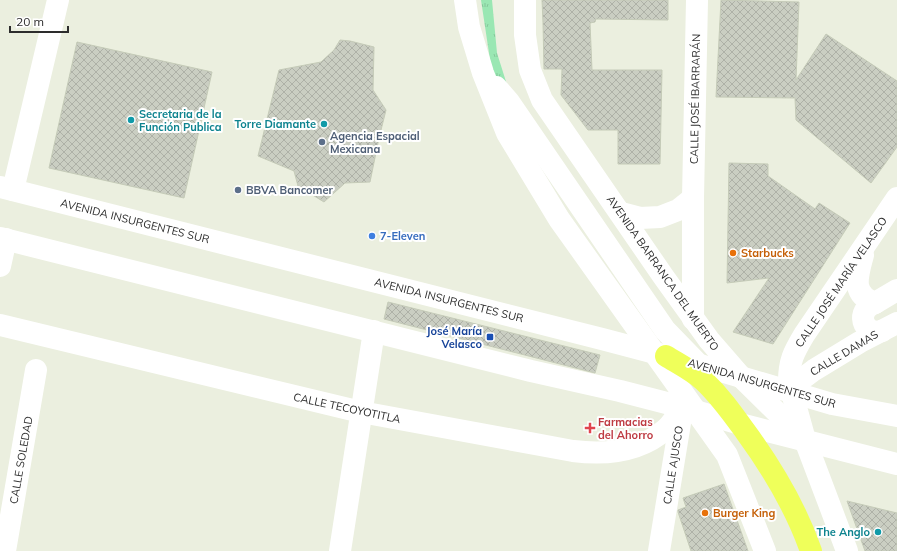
<svg xmlns="http://www.w3.org/2000/svg" width="897" height="551" viewBox="0 0 897 551" font-family="Mulish,sans-serif">
	<style>
		.grass { fill: url(#grass-tufts) }
		.building { fill: url(#building-cross-hatch); stroke: #c5cbb8 }
		.lines { fill: none; stroke-linecap: round; stroke-linejoin: round }
		.minor { stroke: #fff; stroke-width: 22 }
		.secondary { stroke: #fff; stroke-width: 22 }
		.motorway { stroke: #efff5a; stroke-width: 22 }
		.culture-dot { fill: #0f9aa8; stroke: #fff; stroke-width: 1.5 }
		.service-dot { fill: #5c6f8a; stroke: #fff; stroke-width: 1.5 }
		.shop-dot { fill: #3f7fe0; stroke: #fff; stroke-width: 1.5 }
		.food-dot { fill: #e8710a; stroke: #fff; stroke-width: 1.5 }
		.transit-dot { fill: #1a4fb4; stroke: #fff; stroke-width: 1.5 }
		.health-dot { fill: #e0444e; stroke: #fff; stroke-width: 1.5 }
		.labels { text-anchor: middle; dominant-baseline: central; stroke-width: 4; stroke-linejoin: round; paint-order: stroke }
		.street-label { font-size: 11px; fill: #2d2d2d; stroke: #fff }
		.culture-label { font-size: 11px; font-weight: bold; fill: #0d838f; stroke: #fff; text-anchor: end }
		.service-label { font-size: 11px; font-weight: bold; fill: #4e5e75; stroke: #fff; text-anchor: start }
		.shop-label { font-size: 11px; font-weight: bold; fill: #366cbe; stroke: #fff; text-anchor: start }
		.food-label { font-size: 11px; font-weight: bold; fill: #c56008; stroke: #fff; text-anchor: start }
		.transit-label { font-size: 11px; font-weight: bold; fill: #164399; stroke: #fff; text-anchor: end }
		.health-label { font-size: 11px; font-weight: bold; fill: #be3a42; stroke: #fff; text-anchor: start }
	</style>
	<defs>
		<pattern id="grass-tufts" width="24" height="20" patternUnits="userSpaceOnUse"><rect width="24" height="20" fill="#9ae7b3"/><path d="M3 7l-1-3M5 7V3M7 7l1-3M15 17l-1-3M17 17v-4M19 17l1-3" fill="none" stroke="#85c69a"/></pattern>
		<pattern id="building-cross-hatch" width="8" height="8" patternUnits="userSpaceOnUse"><rect width="8" height="8" fill="#cacec2"/><path d="M0 0l8 8M0 8l8-8" fill="none" stroke="#aeb1a7"/></pattern>
	</defs>
	<rect width="100%" height="100%" fill="#ebefdf"/>
	<!-- grass -->
	<polygon class="grass" points="481,0 492,0 497,53 515,110 495,93"/>
	<!-- building -->
	<g class="building">
		<polygon points="542,0 668,0 668,20 596,19 595,22 590,23 592,70 662,70 660,164 618,164 618,130 588,130 561,95 562,69 544,69 543,23"/>
		<polygon points="721,0 799,2 796,80 826,34 897,81 897,147 871,183 796,120 795,98 716,97"/>
		<polygon points="340,40 350,41 374,47 373,90 386,110 379,138 370,182 345,183 324,202 298,186 294,171 258,156 279,70 321,62 334,50"/>
		<polygon points="77,42 212,72 184,198 49,168"/>
		<polygon points="729,163 768,164 768,176 815,209 819,203 850,223 773,344 733,332 769,278 727,283"/>
		<polygon points="388,302 600,355 595,373 384,319"/>
		<polygon points="724,484 748,551 691,551 678,512 678,510 686,507 683,498"/>
		<polygon points="847,501 897,513 897,551 865,551"/>
	</g>
	<g class="lines">
		<!-- minor -->
		<g class="minor">
			<polyline points="13,190 58,0"/>
			<polyline points="621,213 640,218 660,217 678,210 693,198"/>
			<path d="M863,255C858,275 850,294 875,303L897,290"/>
			<polyline points="0,266 6,239"/>
			<path d="M875,303C855,310 862,336 882,331"/>
			<polyline points="693,319 693,198 697,0"/>
			<path d="M0,325L361,412L573,451C604,455 640,452 666,429C672,424 677,415 682,407"/>
			<polyline points="791,391 802,379 814,370 860,342 897,323"/>
			<path d="M805,440L789,382C789,360 794,352 804,335L897,198"/>
			<polyline points="5,551 36,370"/>
			<polyline points="340,551 374,331"/>
			<polyline points="659,551 682,411"/>
		</g>
		<!-- secondary -->
		<g class="secondary">
			<polyline points="465,0 469,27 483,73 507,133 559,219 727,455 765,551"/>
			<polyline points="525,0 525,35 530,70 542,100 663,276 709,340 742,378 805,440 847,551"/>
			<polyline points="496,87 509,102 665,330 698,364"/>
			<polyline points="0,187 602,339 697,364 832,404 897,416"/>
			<polyline points="0,238 531,371 620,391 682,407 740,424 897,464"/>
		</g>
		<!-- motorway -->
		<path class="motorway" d="M666,356C679,364 693,371 704,381C720,396 732,413 745,431C772,468 796,508 811,551"/>
	</g>
	<!-- markers -->
	<g class="culture-dot">
		<circle cx="131" cy="120" r="4"/>
		<circle cx="324" cy="124" r="4"/>
		<circle cx="878" cy="532" r="4"/>
	</g>
	<g class="service-dot">
		<circle cx="322" cy="142" r="4"/>
		<circle cx="238" cy="190" r="4"/>
	</g>
	<circle class="shop-dot" cx="372" cy="236" r="4"/>
	<g class="food-dot">
		<circle cx="733" cy="253" r="4"/>
		<circle cx="705" cy="513" r="4"/>
	</g>
	<rect class="transit-dot" x="486" y="333" width="8" height="8" rx="2"/>
	<path class="health-dot" d="M588 422h4v4h4v4h-4v4h-4v-4h-4v-4h4z"/>
	<g class="labels">
		<!-- street labels -->
		<g class="street-label">
			<text transform="translate(695 99) rotate(-89)">CALLE JOSÉ IBARRARÁN</text>
			<text transform="translate(135 221) rotate(14)">AVENIDA INSURGENTES SUR</text>
			<text transform="translate(663 273) rotate(55)">AVENIDA BARRANCA DEL MUERTO</text>
			<text transform="translate(841 282) rotate(-56)">CALLE JOSÉ MARÍA VELASCO</text>
			<text transform="translate(449 300) rotate(14)">AVENIDA INSURGENTES SUR</text>
			<text transform="translate(844 353) rotate(-31)">CALLE DAMAS</text>
			<text transform="translate(762 383) rotate(16)">AVENIDA INSURGENTES SUR</text>
			<text transform="translate(347 408) rotate(12)">CALLE TECOYOTITLA</text>
			<text transform="translate(21 460) rotate(-80)">CALLE SOLEDAD</text>
			<text transform="translate(673 465) rotate(-81)">CALLE AJUSCO</text>
		</g>
		<!-- culture labels -->
		<g class="culture-label">
			<text x="139" y="114" text-anchor="start">Secretaria de la<tspan x="139" dy="13">Función Publica</tspan></text>
			<text x="316" y="124">Torre Diamante</text>
			<text x="870" y="532">The Anglo</text>
		</g>
		<!-- service labels -->
		<g class="service-label">
			<text x="330" y="136">Agencia Espacial<tspan x="330" dy="13">Mexicana</tspan></text>
			<text x="246" y="190">BBVA Bancomer</text>
		</g>
		<!-- shop labels -->
		<g class="shop-label">
			<text x="380" y="236">7-Eleven</text>
		</g>
		<!-- food labels -->
		<g class="food-label">
			<text x="741" y="253">Starbucks</text>
			<text x="713" y="513">Burger King</text>
		</g>
		<!-- transit labels -->
		<g class="transit-label">
			<text x="482" y="331">José María<tspan x="482" dy="13">Velasco</tspan></text>
		</g>
		<!-- health labels -->
		<g class="health-label">
			<text x="598" y="422">Farmacias<tspan x="598" dy="13">del Ahorro</tspan></text>
		</g>
	</g>
	<!-- scale -->
	<path d="M10 26v6h58v-6" fill="none" stroke="#2d2d2d" stroke-width="2"/>
	<text x="16" y="26" font-size="12" fill="#2d2d2d" stroke="#ffffff" stroke-width="3" paint-order="stroke">20 m</text>
</svg>
